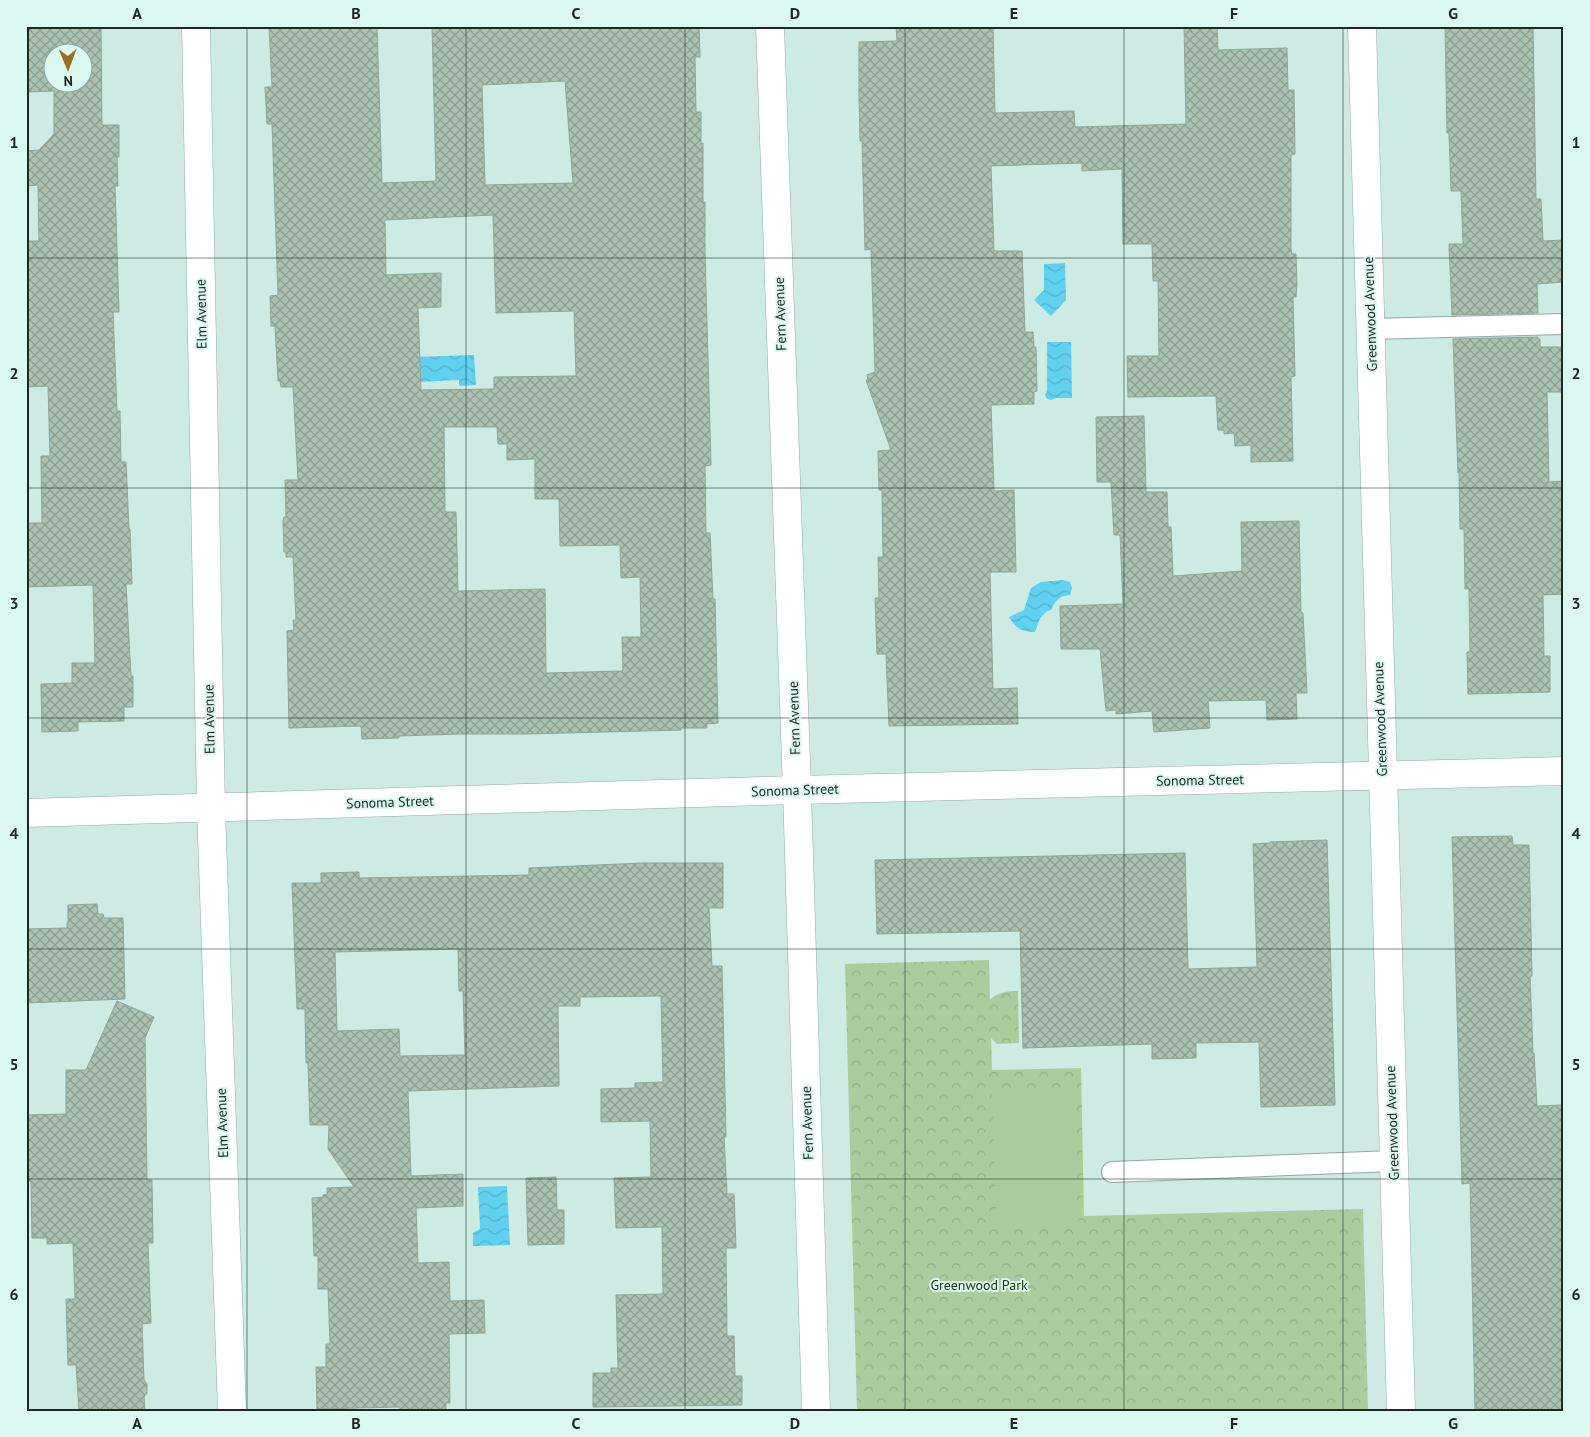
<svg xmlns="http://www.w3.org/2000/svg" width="1590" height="1437" viewBox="0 0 1590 1437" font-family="'PT Sans',sans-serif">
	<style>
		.park { fill: url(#park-crowns) }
		.pitch { fill: #abcd9e }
		.water { fill: url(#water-waves) }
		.building { fill: url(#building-cross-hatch); stroke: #8fa597; fill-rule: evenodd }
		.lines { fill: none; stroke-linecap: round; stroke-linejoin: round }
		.lane-casing { stroke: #90aba4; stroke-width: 22 }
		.street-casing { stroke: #90aba4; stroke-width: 29 }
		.lane { stroke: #fff; stroke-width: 20 }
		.street { stroke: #fff; stroke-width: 28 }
		.grid { fill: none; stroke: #1d2825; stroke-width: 1; stroke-opacity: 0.55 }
		.labels { text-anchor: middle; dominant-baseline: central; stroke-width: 4; stroke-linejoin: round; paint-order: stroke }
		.street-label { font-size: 14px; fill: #1d2825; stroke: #daf8f0 }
		.park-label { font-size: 14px; fill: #183806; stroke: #daf8f0 }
		.neatline { fill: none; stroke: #1d2825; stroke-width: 2 }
		.grid-label { font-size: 16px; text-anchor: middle; font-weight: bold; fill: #1d2825 }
	</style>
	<defs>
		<pattern id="park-crowns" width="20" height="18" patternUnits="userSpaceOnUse" patternTransform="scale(1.25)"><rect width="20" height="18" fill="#abcd9e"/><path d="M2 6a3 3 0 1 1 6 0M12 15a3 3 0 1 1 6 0" fill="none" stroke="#93b088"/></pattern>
		<pattern id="water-waves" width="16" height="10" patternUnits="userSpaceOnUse" patternTransform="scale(1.25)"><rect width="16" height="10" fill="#61d1f0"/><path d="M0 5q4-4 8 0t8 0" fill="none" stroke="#54b3ce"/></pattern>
		<pattern id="building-cross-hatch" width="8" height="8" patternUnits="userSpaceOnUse" patternTransform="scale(1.25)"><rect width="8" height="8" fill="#abc2b3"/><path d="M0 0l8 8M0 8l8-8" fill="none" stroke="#8b9e91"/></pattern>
	</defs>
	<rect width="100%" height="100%" fill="#cdeae3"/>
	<!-- park -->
	<path class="park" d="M989,960L990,1000C997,992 1008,991 1018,991L1019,1043L997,1044L991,1038L992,1070L1081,1068L1084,1216L1363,1209L1368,1411H857L845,964Z"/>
	<!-- pitch -->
	<polygon class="pitch" points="1073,1087 1078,1227 997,1230 992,1090"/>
	<!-- water -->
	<g class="water">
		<polygon points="1065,263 1066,300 1051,316 1034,300 1044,290 1044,264"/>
		<polygon points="1047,342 1071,342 1072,398 1056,398 1051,400 1047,399 1045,395 1047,391"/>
		<polygon points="474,355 476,385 459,386 459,380 419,382 414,357"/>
		<path d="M1063,580L1070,582L1072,588L1070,595C1059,596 1055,601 1051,610L1047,611L1040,618L1035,632C1022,632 1016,629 1009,617L1024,610L1031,588L1041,582Z"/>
		<polygon points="507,1186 510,1245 473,1246 473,1233 480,1229 478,1187"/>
	</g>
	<!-- building -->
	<g class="building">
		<path d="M27,26H101L102,125H119V157H117L118,186H115L119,312H113L117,411H120L121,462H126L129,529H130L132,584H126L131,676H133V707H124V721L78,722V731L42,732L41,684L72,683V663H95L93,585L26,587V523H42L41,456H50L48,386L26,387V241H39L38,185L26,186V151L39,150L54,134V91L28,92ZM52,52H82V82H52Z"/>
		<path d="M269,26H377L382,183L436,181L432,26H699L700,57H695L696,112H701V144L703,143V202H705V252L711,465L705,466L706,533H710L713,599H715L718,723L707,724V728H681V730L527,734H459L399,736V738L362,739L361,726L289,728L287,631L294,630L293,620H296L293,557H286V552H284L283,521L284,517H286L285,480H298L293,387H281L280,381H278L275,326H271L270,296L278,295L272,124H267L265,87H272ZM565,81L573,183L485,185L482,85ZM493,215L496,313L574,311L576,376L494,377V389L421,390L418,308L441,307V273L386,275L385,220ZM444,427H497L498,444H507V460L535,459V499H559L560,546L620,545L621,578L640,577L641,637H622L623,671L546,673L545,589L458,591L456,512H445Z"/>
		<polygon points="896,26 993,26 995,113 1074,111 1075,127 1186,124 1184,26 1217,26 1218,50 1287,48 1288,90 1294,90 1295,154 1291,155 1291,249 1292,254 1296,254 1297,284 1296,297 1293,297 1295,376 1291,377 1293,461 1251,462 1251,445 1235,446 1234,433 1224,434 1224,430 1218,430 1216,396 1128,397 1127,356 1159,356 1158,281 1153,281 1152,244 1123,244 1122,169 1082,171 1082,163 991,166 994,251 1022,251 1025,332 1033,332 1034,347 1036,347 1037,391 1034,392 1034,404 991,405 994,491 1014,490 1016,572 990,572 993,689 1017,688 1018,724 889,726 886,654 877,654 875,598 879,598 878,557 883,557 882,490 879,490 878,451 891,450 866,380 868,380 867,375 875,372 871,249 865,250 862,141 860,141 859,95 859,42 897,41"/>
		<polygon points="1445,26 1533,26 1536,199 1541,199 1543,241 1564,240 1564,282 1537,284 1538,313 1452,315 1449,244 1463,244 1461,191 1451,191 1449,133 1447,133"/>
		<polygon points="1538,337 1538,339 1540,339 1540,347 1564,347 1564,392 1547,392 1549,482 1564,481 1564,594 1543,595 1544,656 1550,656 1550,692 1468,694 1467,652 1470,652 1469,589 1465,589 1464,529 1460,529 1459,472 1458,473 1453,339"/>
		<polygon points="1144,416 1146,492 1167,492 1168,527 1171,527 1173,576 1242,571 1241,522 1299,521 1301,613 1303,613 1307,693 1296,693 1297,719 1267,720 1266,700 1208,701 1210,728 1154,732 1152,711 1116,714 1116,710 1106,711 1100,649 1061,649 1060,606 1123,604 1120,535 1114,535 1111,482 1097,482 1096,417"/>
		<polygon points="1512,836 1513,845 1529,845 1532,976 1530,976 1533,1053 1534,1053 1537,1106 1564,1105 1564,1411 1475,1411 1470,1183 1462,1184 1452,837"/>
		<polygon points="1327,840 1335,1105 1261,1107 1259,1042 1196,1043 1196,1058 1152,1059 1152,1044 1023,1048 1020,931 877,934 875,860 1185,853 1188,969 1257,967 1253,844 1270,843 1270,842"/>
		<path d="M642,863H723V908H709L712,966H722L726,1137H724L727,1194H734L736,1248H726L727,1336H734L735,1376H742V1405L593,1407V1373H611V1368H618L616,1295L663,1294L662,1227L616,1228L614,1178L651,1177L650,1121L601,1122V1089L635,1088V1083L663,1082L661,996L580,997V1006H558L559,1086L408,1091L411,1176L463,1174V1206L416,1208L418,1263L449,1262L450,1301L484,1300L485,1333L449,1334L450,1403H446V1411H400V1407L317,1409L316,1367H326V1344H330L328,1289H318V1256H314L312,1198L323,1197V1195L327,1194V1188L354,1187L328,1149L329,1125H310L308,1063H306L305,1009H297L292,883H321V873L359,872V878L529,875V868ZM458,949L459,991H463L465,1055L400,1056L399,1029L337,1031L335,952Z"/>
		<polygon points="97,904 98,914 103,914 104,918 123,918 125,999 26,1003 26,929 67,928 67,923 68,922 68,905"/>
		<polygon points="117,1001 154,1017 145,1038 147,1180 152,1180 153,1243 148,1243 151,1323 142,1324 144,1380 147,1384 147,1393 144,1397 145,1411 79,1411 76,1365 68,1365 66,1299 75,1299 73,1243 47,1244 47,1238 32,1238 31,1181 26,1181 26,1115 66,1114 66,1070 86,1070"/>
		<polygon points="556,1177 557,1210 564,1210 564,1244 528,1245 526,1178"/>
	</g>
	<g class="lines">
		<defs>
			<g id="lane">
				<polyline points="1370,329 1564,324"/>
				<polyline points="1112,1172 1393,1161"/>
			</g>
			<g id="street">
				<polyline points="196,26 211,808 232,1411"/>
				<polyline points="770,26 797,790 816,1411"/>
				<polyline points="1362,26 1401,1411"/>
				<polyline points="26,813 797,790 1564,771"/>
			</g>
		</defs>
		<!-- lane casing -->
		<use href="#lane" class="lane-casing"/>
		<!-- street casing -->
		<use href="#street" class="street-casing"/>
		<!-- lane -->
		<use href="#lane" class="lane"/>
		<!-- street -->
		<use href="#street" class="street"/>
	</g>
	<!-- grid -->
	<path class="grid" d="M247,26V1411M466,26V1411M685,26V1411M905,26V1411M1124,26V1411M1343,26V1411M26,258H1564M26,488H1564M26,718H1564M26,949H1564M26,1179H1564"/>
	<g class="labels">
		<!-- street labels -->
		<g class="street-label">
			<text transform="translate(201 314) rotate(-91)">Elm Avenue</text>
			<text transform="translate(780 314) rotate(-92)">Fern Avenue</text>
			<text transform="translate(1370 314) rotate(-92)">Greenwood Avenue</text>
			<text transform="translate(794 718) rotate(-92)">Fern Avenue</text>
			<text transform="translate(209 719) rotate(-91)">Elm Avenue</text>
			<text transform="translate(1380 719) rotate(-92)">Greenwood Avenue</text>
			<text transform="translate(1200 780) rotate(-1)">Sonoma Street</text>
			<text transform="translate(795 790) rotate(-2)">Sonoma Street</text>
			<text transform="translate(390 802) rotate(-2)">Sonoma Street</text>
			<text transform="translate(222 1123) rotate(-92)">Elm Avenue</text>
			<text transform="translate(807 1123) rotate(-92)">Fern Avenue</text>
			<text transform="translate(1392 1123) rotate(-92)">Greenwood Avenue</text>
		</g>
		<!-- park labels -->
		<g class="park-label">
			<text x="979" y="1285">Greenwood Park</text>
		</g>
	</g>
	<!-- border -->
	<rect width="1590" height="1437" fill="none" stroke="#daf8f0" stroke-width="55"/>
	<!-- north arrow -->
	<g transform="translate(68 68) rotate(179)"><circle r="24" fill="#daf8f0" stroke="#8ea59f"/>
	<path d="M0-4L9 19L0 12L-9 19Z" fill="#9d6e21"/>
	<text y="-8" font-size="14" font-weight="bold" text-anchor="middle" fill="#1d2825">N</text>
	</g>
	<rect x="28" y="28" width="1534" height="1382" class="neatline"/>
	<g class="grid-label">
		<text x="137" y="19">A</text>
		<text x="356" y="19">B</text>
		<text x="576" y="19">C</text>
		<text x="795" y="19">D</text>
		<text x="1014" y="19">E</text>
		<text x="1234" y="19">F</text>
		<text x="1453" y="19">G</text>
		<text x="14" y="148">1</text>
		<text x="1576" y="148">1</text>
		<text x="14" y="379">2</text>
		<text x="1576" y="379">2</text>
		<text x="14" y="609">3</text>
		<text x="1576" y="609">3</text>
		<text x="14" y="839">4</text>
		<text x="1576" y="839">4</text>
		<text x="14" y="1070">5</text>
		<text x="1576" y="1070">5</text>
		<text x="14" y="1300">6</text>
		<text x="1576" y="1300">6</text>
		<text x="137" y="1429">A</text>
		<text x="356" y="1429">B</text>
		<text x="576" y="1429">C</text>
		<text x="795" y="1429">D</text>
		<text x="1014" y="1429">E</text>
		<text x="1234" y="1429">F</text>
		<text x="1453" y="1429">G</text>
	</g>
</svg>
